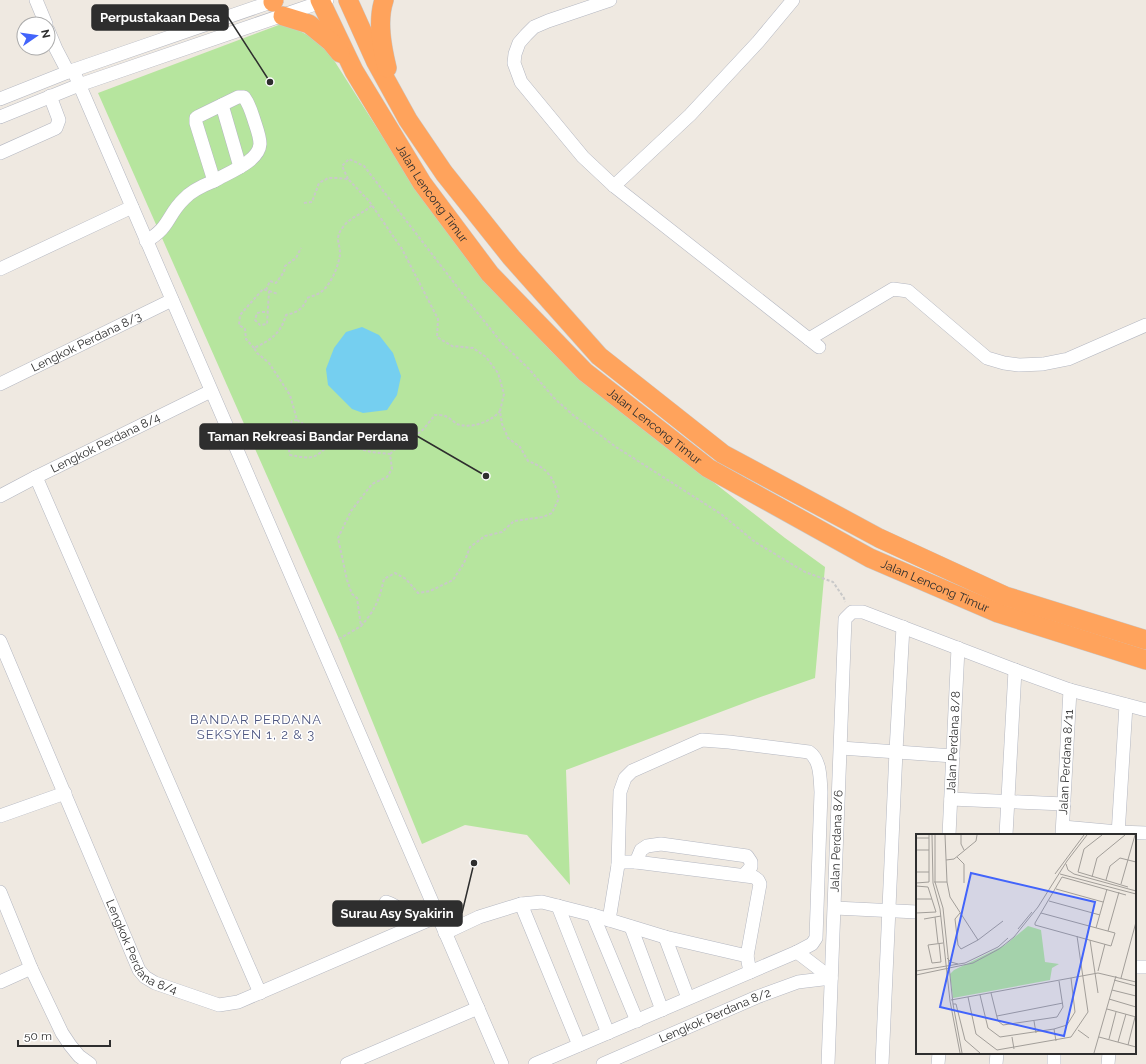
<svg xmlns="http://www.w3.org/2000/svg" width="1146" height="1064" viewBox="0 0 1146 1064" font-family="Raleway,sans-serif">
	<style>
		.green { fill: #b6e59e }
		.water { fill: #75cff0 }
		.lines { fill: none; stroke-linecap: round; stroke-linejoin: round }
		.minor-casing { stroke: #b4b7c1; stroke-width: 14 }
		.highway-casing { stroke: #c9c9c9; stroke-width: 20 }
		.path { stroke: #c9c9c9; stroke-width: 2; stroke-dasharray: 3 2; stroke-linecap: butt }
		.minor { stroke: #fff; stroke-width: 13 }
		.highway { stroke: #ffa35c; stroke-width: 19 }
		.labels { text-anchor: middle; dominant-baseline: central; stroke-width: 3; stroke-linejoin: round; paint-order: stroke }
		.street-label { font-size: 12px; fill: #2e2e2e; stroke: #fff }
		.neighbourhood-label { font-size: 13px; letter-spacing: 1px; fill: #4d5680; stroke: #fff }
		.inset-road { fill: none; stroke: #a29e99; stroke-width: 1 }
		.view { fill: #4264fb; fill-opacity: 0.15; stroke: #4264fb; stroke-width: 2 }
		.inset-edge { fill: none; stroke: #2e2e2e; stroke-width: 2 }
		.leader { fill: none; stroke: #2e2e2e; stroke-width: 1.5 }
		.callout-dot { fill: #2e2e2e; stroke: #fff; stroke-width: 1.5 }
		.callout { fill: #2e2e2e; stroke: #2e2e2e; stroke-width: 1.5 }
		.callout-label { font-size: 13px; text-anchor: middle; font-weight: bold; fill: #fff }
	</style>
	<rect width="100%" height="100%" fill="#efe9e1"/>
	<!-- green -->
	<polygon class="green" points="284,23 323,43 384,139 475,269 552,352 626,414 785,538 825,567 815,678 755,699 566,770 570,885 527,835 465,825 422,844 339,639 98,93"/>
	<!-- water -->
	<polygon class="water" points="362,327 379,335 393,353 401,376 397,395 387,410 363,413 352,409 328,385 326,369 334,348 346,332"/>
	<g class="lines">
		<defs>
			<g id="minor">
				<polyline points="36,0 46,24"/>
				<polyline points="610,0 548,21 534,27 526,35 519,43 515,54 514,63 521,82 583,157 614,186 819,347"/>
				<polyline points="48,30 56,49 68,72"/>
				<polyline points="73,70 502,1064"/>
				<path d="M238,97H244C250,105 252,114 255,123C257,129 260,137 260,144C259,162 227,173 214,181L196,123V118L199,116Z"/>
				<polyline points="0,99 68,72 277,0"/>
				<polyline points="222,105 240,167"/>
				<polyline points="0,117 79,85 327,0"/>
				<polyline points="0,153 56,128 59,120 50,96"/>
				<polyline points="614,186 690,115 758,42 793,0"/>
				<path d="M146,241C170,228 167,215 184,199C191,191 204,185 214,181"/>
				<polyline points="0,269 132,207"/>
				<polyline points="809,339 893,289 908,291 987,358 1004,363 1019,365 1043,364 1068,359 1146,325"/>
				<path id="s1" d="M0,384L172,300"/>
				<polyline points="36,477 260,993"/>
				<path id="s2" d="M0,496L36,477L211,391"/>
				<path id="s3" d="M0,641L139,970L145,977L155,983L219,1005L238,1002L438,916"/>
				<polyline points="841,748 953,756"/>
				<polyline points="951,799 1064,804"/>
				<polyline points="0,816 65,793"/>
				<polyline points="1063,827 1118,832 1146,833"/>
				<path id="s4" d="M949,835L958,648"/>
				<polyline points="1006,835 1015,670"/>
				<path id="s5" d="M1062,835L1070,690"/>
				<polyline points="1118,835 1126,705"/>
				<polyline points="636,862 641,850 647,846 661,844 747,856 751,862 751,867 744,875"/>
				<polyline points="0,892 31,968 62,1033 70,1045 79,1056 90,1064"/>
				<path d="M386,902C400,906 403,915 408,928"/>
				<polyline points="521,904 579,1045"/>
				<polyline points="558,906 608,1033"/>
				<polyline points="835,908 917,912"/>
				<polyline points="593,915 637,1021"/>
				<polyline points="609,920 618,865 623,862 636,862 754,877 758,880 760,884 747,956"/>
				<polyline points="631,927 662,1010"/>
				<polyline points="445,933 479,917 521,904 542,902 593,915 665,937 747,956 750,972"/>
				<polyline points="665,937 688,998"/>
				<polyline points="797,952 831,978"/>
				<polyline points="1135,967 1146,967"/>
				<polyline points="0,982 31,968"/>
				<polyline points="347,1064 478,1008"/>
				<path d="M535,1064L797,952L812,944L816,938L821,792C820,779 821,760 809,752L729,742L702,740L632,771L625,778L620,792L618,865"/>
				<path id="s6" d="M603,1064L757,997L798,982L831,978"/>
				<path id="s7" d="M828,1064L845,619L852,612H863L1015,670L1070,690L1146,710"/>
				<polyline points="882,1064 896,751 903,627"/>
				<polyline points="938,1064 939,1053"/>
				<polyline points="996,1064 997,1053"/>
				<polyline points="1054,1064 1054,1053"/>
				<polyline points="1108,1064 1109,1053"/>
			</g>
			<g id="highway">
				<path id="s8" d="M320,0L354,71L422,183L490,274L585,372L708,468L870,558L998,613L1146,660"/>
				<polyline points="348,0 376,62 408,120 444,173 511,257 599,356 723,454 879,538 1005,596 1146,640"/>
				<path d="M384,0C377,21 382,47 387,68"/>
				<polyline points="273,2 274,0"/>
				<polyline points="283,16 309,24 331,42 340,53"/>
			</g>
		</defs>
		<!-- minor casing -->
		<use href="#minor" class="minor-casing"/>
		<!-- highway casing -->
		<use href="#highway" class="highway-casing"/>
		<!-- path -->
		<g class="path">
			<polyline points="348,179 342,166 349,159 364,166 472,306 501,342 529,369 554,398 573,415 616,447 721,514 755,542 805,572 833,582 844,598 845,602"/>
			<path d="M304,203L312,202L319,183L328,178H338L348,179L369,201L402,249L438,319L437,337L452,346L473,348L486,357L498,373L504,394L500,411L502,424L508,438L520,447L528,461C549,469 553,477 559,498L552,513L543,517L514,521L502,532L485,536L470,547L464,563L453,580L430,591L418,593L406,579L395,573L384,579C379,600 376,609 361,626L357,598L352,594L347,580L338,538L351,511L372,484L387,477L392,469L390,454L371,452L338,443H330C315,460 311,459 290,455L286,435L292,421L297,420L290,395L269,363L257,353L254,348C271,340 281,333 286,315C298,312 303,309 307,298C312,296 317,295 321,292C331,285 339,265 340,254C340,242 334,239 343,227C350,217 363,214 372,205"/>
			<polyline points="266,290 270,281 276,283 284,272 285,266 296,258 301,248"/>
			<polyline points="269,291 278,294"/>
			<polyline points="254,348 246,339 245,329 239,325 240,315 263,289 269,291 267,324 260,325 255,320 257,313 262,312 268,312"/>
			<polyline points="297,420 327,439 335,442"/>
			<path d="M390,454L408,437L421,432L435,415C439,415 444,415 447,417C451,419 454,422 457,424C471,429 491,422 500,411"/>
			<polyline points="339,639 361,626"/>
		</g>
		<!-- minor -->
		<use href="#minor" class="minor"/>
		<!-- highway -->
		<use href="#highway" class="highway"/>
	</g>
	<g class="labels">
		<!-- street labels -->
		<g class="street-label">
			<text stroke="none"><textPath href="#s8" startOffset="224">Jalan Lencong Timur</textPath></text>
			<text stroke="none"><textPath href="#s1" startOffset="96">Lengkok Perdana 8/3</textPath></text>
			<text stroke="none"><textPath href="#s8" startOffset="548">Jalan Lencong Timur</textPath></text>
			<text stroke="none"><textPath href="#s2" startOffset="118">Lengkok Perdana 8/4</textPath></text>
			<text stroke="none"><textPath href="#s8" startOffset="872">Jalan Lencong Timur</textPath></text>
			<text stroke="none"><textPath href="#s4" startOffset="93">Jalan Perdana 8/8</textPath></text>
			<text stroke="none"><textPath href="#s5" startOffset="73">Jalan Perdana 8/11</textPath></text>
			<text stroke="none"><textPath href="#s7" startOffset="223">Jalan Perdana 8/6</textPath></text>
			<text stroke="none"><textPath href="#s3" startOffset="341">Lengkok Perdana 8/4</textPath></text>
			<text stroke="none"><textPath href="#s6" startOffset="122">Lengkok Perdana 8/2</textPath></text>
		</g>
		<!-- neighbourhood labels -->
		<g class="neighbourhood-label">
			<text x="256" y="719">BANDAR PERDANA<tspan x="256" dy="15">SEKSYEN 1, 2 &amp; 3</tspan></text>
		</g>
	</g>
	<!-- overview -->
	<g transform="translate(916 834)">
		<rect width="220" height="220" fill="#efe9e1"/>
		<path d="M112,92L125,96L129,128L143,130L136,134L134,146L37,164L34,140L38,136L89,111Z" fill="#b6e59e"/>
		<path class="inset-road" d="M16,1L17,49L24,75L34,167L44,219M19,1V48L27,74L37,170L46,219M29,1L31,48L34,63L62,106M45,1V10L48,16M186,1L168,15L162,38L212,53M0,4H13M0,16H13M41,23L48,30V49M30,26L38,25L60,7L61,1M150,30L152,36L158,40L220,57M0,38H13M139,40L168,1M144,40L220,60M176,43L181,24L209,1M190,46L194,32L204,24L220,28M18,48H31M0,49L13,48V1M205,50L219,1M0,52L12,53L20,78L0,79M140,55L187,68M0,65H16M133,67L184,81M44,79L39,85L42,111L45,115L62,106L87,87M125,79L199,99L195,112L119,91V89L146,43L210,61M19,83L22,109M8,85L25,82M180,94L191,55M102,95L116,78M192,97L203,58M174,106L182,159M23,109L25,128L16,129L12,111L27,109M31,124L35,128L42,130M0,137L49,129L82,113L92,104M182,137L189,110M0,141L57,129L83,115L98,103L122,73L151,27L171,1M205,144L220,88M198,146L220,152M196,156L220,162M75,159L82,187L87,191L141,183L147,173L143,147M64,161L72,194L84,203L138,195L151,191L159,178L155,144M52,163L60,200L81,216L155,203L172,178L161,102M193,165L220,173M35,166L182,139L220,148M37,170H40L49,206L64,219M191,175L220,183M81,182L147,169M118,187L120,199M138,195L140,207M162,196L173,204M96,203L98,215M183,203L220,213M193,205L200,178M202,208L210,180M212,211L219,183M178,219L200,142"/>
		<path class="view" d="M55,39L179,68L148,202L24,173Z"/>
		<rect width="220" height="220" class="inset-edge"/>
	</g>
	<!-- callouts -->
	<path class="leader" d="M270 82L228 17M486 476L417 436M474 863L462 913"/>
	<g class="callout-dot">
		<circle cx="270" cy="82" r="4"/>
		<circle cx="486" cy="476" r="4"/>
		<circle cx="474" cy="863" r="4"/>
	</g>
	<g class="callout">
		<rect x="92" y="5" width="136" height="25" rx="4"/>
		<rect x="200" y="424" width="217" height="25" rx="4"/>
		<rect x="333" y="901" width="129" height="25" rx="4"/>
	</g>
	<g class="callout-label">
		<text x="160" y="22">Perpustakaan Desa</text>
		<text x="308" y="441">Taman Rekreasi Bandar Perdana</text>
		<text x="397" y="918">Surau Asy Syakirin</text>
	</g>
	<!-- north arrow -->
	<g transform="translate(36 36) rotate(77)"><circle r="19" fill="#ffffff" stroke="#ababab"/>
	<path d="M0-3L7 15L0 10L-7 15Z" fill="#4264fb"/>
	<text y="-6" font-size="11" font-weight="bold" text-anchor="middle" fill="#2e2e2e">N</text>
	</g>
	<!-- scale -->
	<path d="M18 1040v6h92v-6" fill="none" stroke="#2e2e2e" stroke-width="2"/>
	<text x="24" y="1040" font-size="12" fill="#2e2e2e" stroke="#ffffff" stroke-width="3" paint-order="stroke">50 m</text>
</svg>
